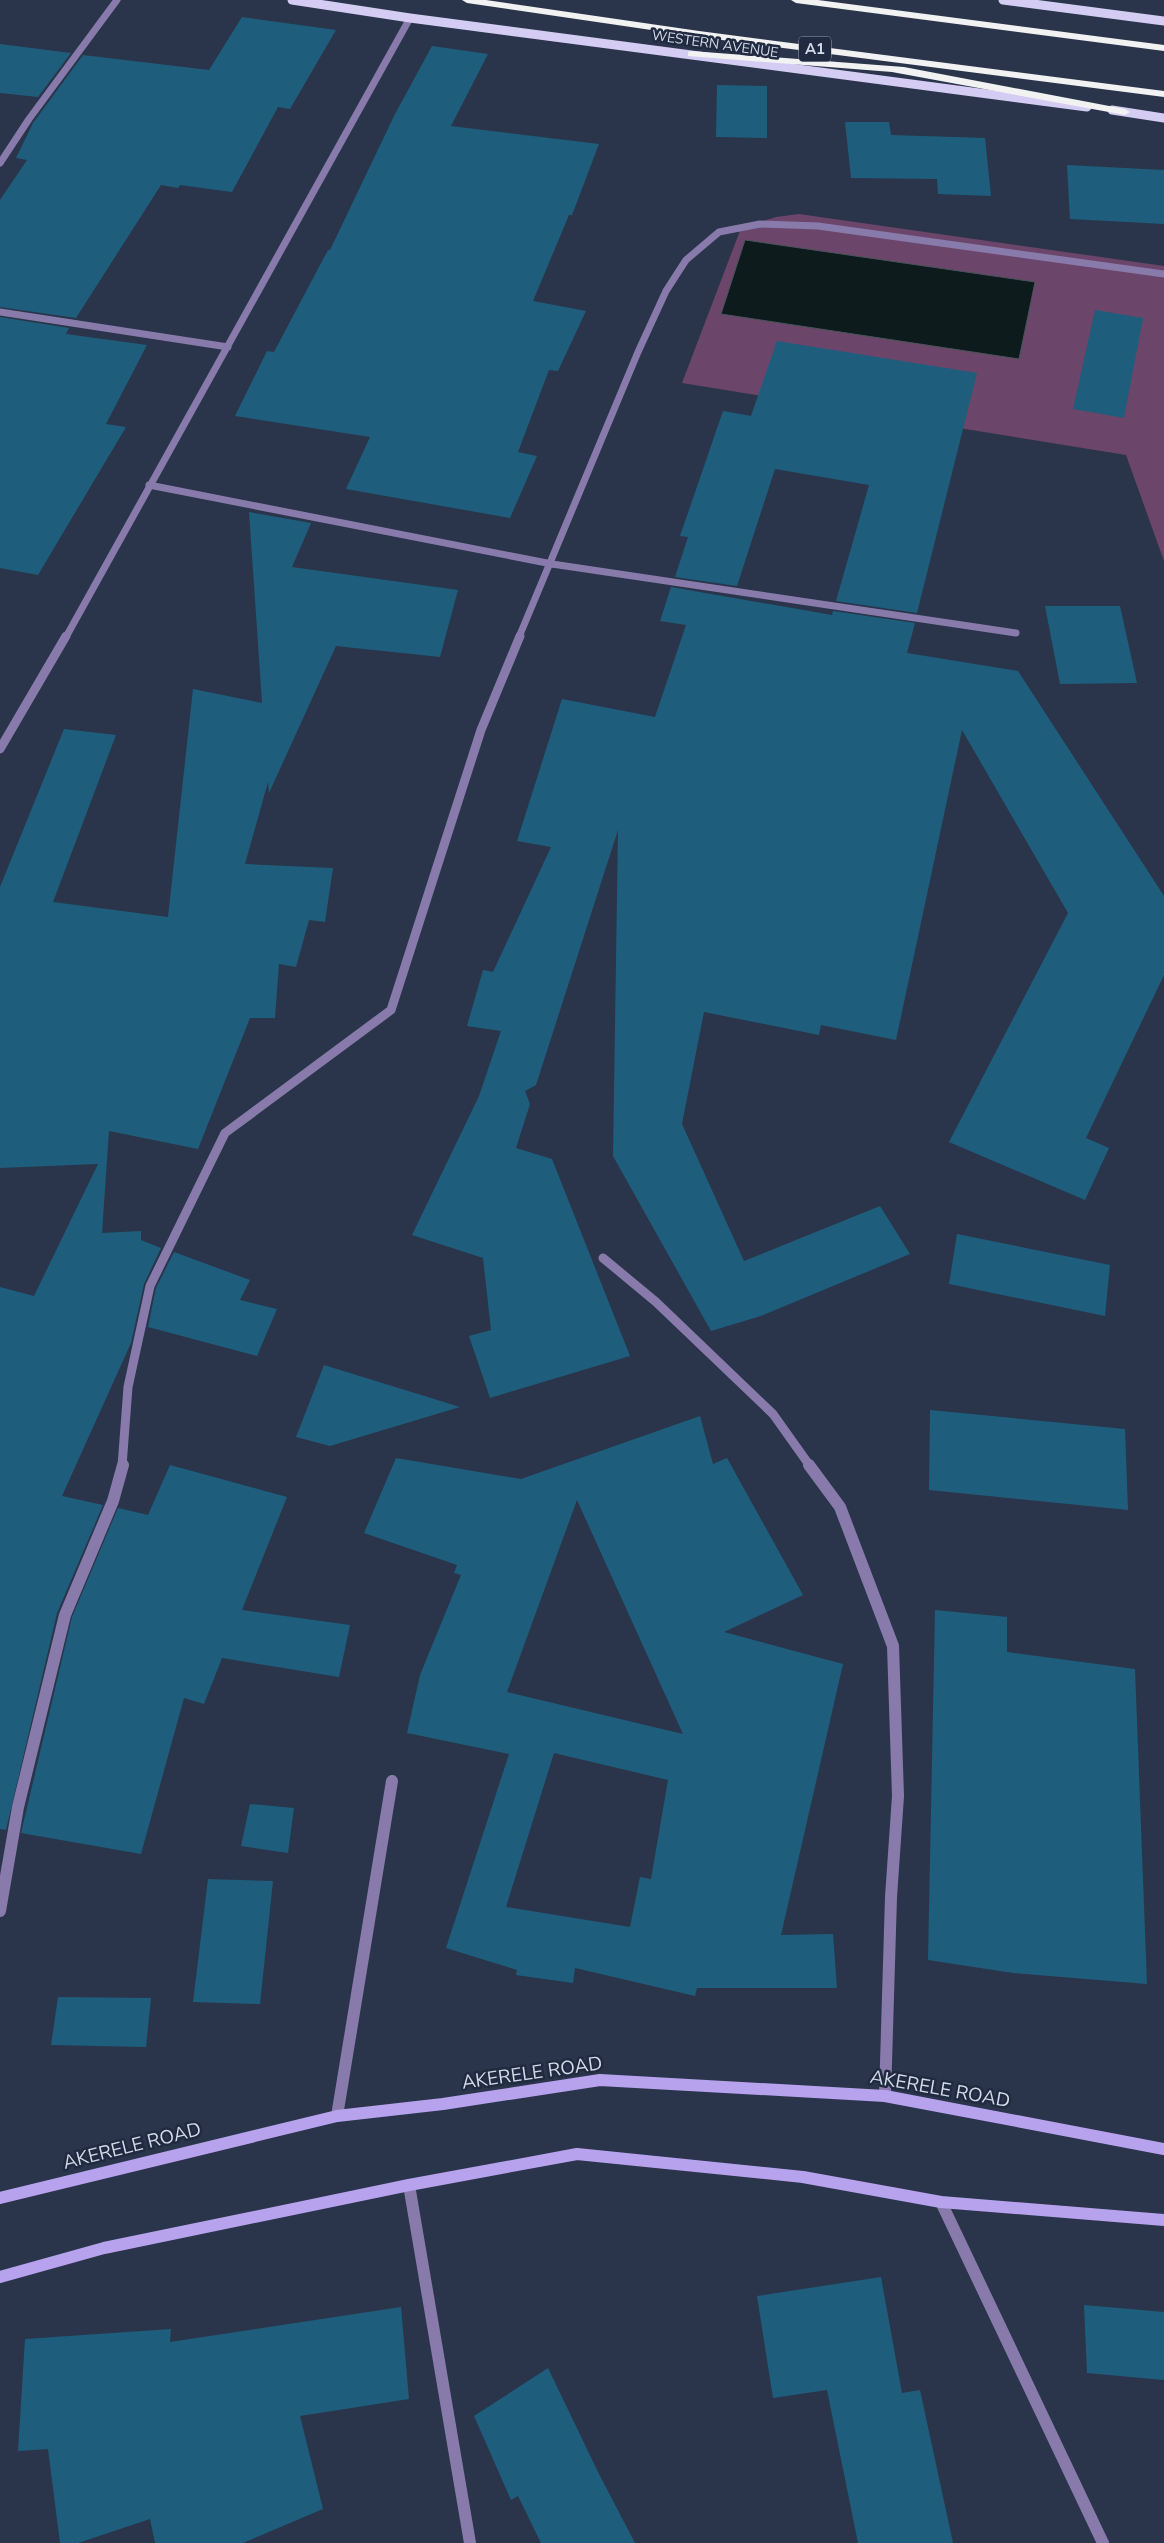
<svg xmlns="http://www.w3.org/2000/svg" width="1164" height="2543" viewBox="0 0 1164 2543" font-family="'Nunito Sans',sans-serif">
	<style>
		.green { fill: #6b466a }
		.water { fill: #0d1b1c; stroke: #48545a }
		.building { fill: #1e5e7c; fill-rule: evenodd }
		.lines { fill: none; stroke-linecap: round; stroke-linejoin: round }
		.lane-far1 { stroke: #887bab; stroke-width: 7 }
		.lane { stroke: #887bab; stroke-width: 12 }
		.street-far2 { stroke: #887bab; stroke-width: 7 }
		.street-far1 { stroke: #887bab; stroke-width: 9 }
		.street { stroke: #887bab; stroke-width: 12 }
		.secondary { stroke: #b7a2ee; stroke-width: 12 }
		.primary { stroke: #d5ccf3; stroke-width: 9 }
		.highway { fill: #f2f2f2; fill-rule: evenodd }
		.labels { text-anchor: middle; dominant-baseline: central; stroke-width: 5; stroke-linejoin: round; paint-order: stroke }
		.far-street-label { font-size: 14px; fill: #d3dae9; stroke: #202a40 }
		.shield { fill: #202a40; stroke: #9da5b6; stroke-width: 1 }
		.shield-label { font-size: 15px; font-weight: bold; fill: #d3dae9 }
		.near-street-label { font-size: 19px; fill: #d3dae9; stroke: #202a40 }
	</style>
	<rect width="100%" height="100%" fill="#2a354b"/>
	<!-- green -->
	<polygon class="green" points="799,214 1164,266 1164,561 1126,455 682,383 741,228 776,217"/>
	<!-- water -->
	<polygon class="water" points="745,240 1035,282 1019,359 721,314"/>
	<!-- building -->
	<g class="building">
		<polygon points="242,17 336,30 290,109 278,107 232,192 180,185 178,188 161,185 76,318 0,307 0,200 27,160 16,158 33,123 83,55 209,70"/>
		<polygon points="0,44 71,53 38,97 0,93"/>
		<polygon points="432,46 488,54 451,126 599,144 572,215 569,215 533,301 586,311 558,371 549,370 518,452 537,456 510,518 346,489 370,437 235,416 267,351 274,352 328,250 330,250 395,114"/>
		<polygon points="717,85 767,86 767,138 716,137"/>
		<polygon points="845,122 889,122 891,135 985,138 991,196 938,194 937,179 851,178"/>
		<polygon points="1067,165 1164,170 1164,224 1070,219"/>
		<polygon points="1095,310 1143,318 1124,418 1073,409"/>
		<polygon points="0,317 69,328 66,334 147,345 106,424 126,427 38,575 0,568"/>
		<polygon points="777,341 977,373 917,613 836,601 869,485 775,469 737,586 675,577 688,537 680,536 723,411 751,416"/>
		<polygon points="249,512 311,523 292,567 458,590 440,657 336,646 269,793 268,782 245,864 333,868 325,922 309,920 296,967 279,964 275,1018 250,1018 198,1149 109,1131 102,1233 141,1231 141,1240 161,1248 144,1284 131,1343 62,1496 103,1505 57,1613 6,1830 0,1829 0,1287 34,1296 98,1164 0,1168 0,887 64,729 116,735 53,902 168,917 193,689 262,703"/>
		<polygon points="671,587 832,615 833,611 915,623 907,653 1018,671 1164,896 1164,975 1086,1138 1109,1148 1085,1200 949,1142 1068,913 962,730 896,1040 821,1025 819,1035 704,1012 682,1124 744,1261 880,1206 910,1254 761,1316 711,1331 613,1156 618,830 536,1085 525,1091 530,1104 516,1148 552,1159 630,1356 490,1398 469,1336 491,1330 483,1258 412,1235 479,1096 501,1031 467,1026 483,970 493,972 551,847 517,841 562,699 655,717 686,625 660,621"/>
		<polygon points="1045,606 1120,606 1137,683 1060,684"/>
		<polygon points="957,1234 1110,1265 1105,1316 949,1284"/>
		<polygon points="174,1252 250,1280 240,1300 277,1309 257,1356 148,1327 156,1288"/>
		<polygon points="324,1365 460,1407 330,1446 296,1437"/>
		<polygon points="930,1410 1125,1429 1128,1510 929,1490"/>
		<path d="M700,1416L713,1464L727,1458L803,1595L724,1632L843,1664L781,1935L833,1934L837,1988H697L695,1996L575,1968L573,1983L516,1975L517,1970L446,1948L509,1754L407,1733L420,1675L461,1575L454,1573L457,1565L364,1533L396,1458L521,1479ZM577,1500L683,1734L507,1692ZM554,1753L668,1780L651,1879L640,1877L630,1927L506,1907Z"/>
		<polygon points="170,1465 287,1497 242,1610 350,1625 339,1677 222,1658 204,1704 184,1698 141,1854 21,1833 72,1617 118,1508 148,1515"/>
		<polygon points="935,1610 1007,1617 1007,1652 1135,1669 1147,1984 1013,1973 928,1960"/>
		<polygon points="250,1804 294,1808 288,1853 241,1846"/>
		<polygon points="208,1879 273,1881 260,2004 193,2002"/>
		<polygon points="58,1997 151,1998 146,2047 51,2045"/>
		<polygon points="881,2277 902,2393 920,2390 953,2543 858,2543 827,2390 773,2398 757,2296"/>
		<polygon points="1084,2305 1164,2312 1164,2380 1087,2373"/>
		<polygon points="401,2307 409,2399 300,2416 323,2509 243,2543 155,2543 150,2519 78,2543 60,2543 48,2449 18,2451 25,2339 171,2329 170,2342"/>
		<polygon points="548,2368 599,2474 635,2543 541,2543 518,2496 511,2500 474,2416"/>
	</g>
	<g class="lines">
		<!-- lane-far1 -->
		<polyline class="lane-far1" points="552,564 1016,633"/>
		<!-- lane -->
		<polyline class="lane" points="941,2202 1103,2543"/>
		<!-- street-far2 -->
		<g class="street-far2">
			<polyline points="0,163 29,119 117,0"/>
			<polyline points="0,312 228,347"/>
			<polyline points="149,485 552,564"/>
			<polyline points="66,637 410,18"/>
			<polyline points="519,637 638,352 666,291 686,260 719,232 760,224 818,226 1164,274"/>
		</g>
		<!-- street-far1 -->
		<g class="street-far1">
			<polyline points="0,749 66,636"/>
			<polyline points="603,1258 656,1302 773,1414 810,1466"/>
			<polyline points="122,1466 128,1387 150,1286 225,1133 391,1010 481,730 520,636"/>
		</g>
		<!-- street -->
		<g class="street">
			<polyline points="809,1465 840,1507 893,1646 898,1796 891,1897 885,2096"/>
			<polyline points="0,1911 18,1807 65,1615 113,1501 123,1465"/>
			<polyline points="337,2116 392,1781"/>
			<polyline points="409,2185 470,2543"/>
		</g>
		<!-- secondary -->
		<g class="secondary">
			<polyline points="0,2198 337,2116 443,2104 600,2080 885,2096 1164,2149"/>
			<polyline points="0,2277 104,2248 409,2185 577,2154 803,2177 941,2202 1164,2220"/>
		</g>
		<!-- primary -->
		<g class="primary">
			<polyline points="292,0 410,18 1087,107"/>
			<polyline points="1003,0 1164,21"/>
			<polyline points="1112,110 1164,118"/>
		</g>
		<!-- highway -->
		<g class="highway">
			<polygon points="462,0 486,0 699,31 1164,91 1164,97 699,37 467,3"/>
			<polygon points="791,0 818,0 1164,45 1164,51 796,3"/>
			<polygon points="691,51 904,67 1125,109 1130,112 1125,115 892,72 688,56 688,52"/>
		</g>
	</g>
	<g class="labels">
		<!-- far-street labels -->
		<g class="far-street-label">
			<text transform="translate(715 44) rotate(8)">WESTERN AVENUE</text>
		</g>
		<!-- shield labels -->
		<rect class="shield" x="799" y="36.5" width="32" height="25" rx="4"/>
		<g class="shield-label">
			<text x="815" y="49">A1</text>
		</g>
		<!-- near-street labels -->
		<g class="near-street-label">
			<text transform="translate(532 2073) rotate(-8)">AKERELE ROAD</text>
			<text transform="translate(940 2089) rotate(10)">AKERELE ROAD</text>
			<text transform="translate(132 2146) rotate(-14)">AKERELE ROAD</text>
		</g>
	</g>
</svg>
